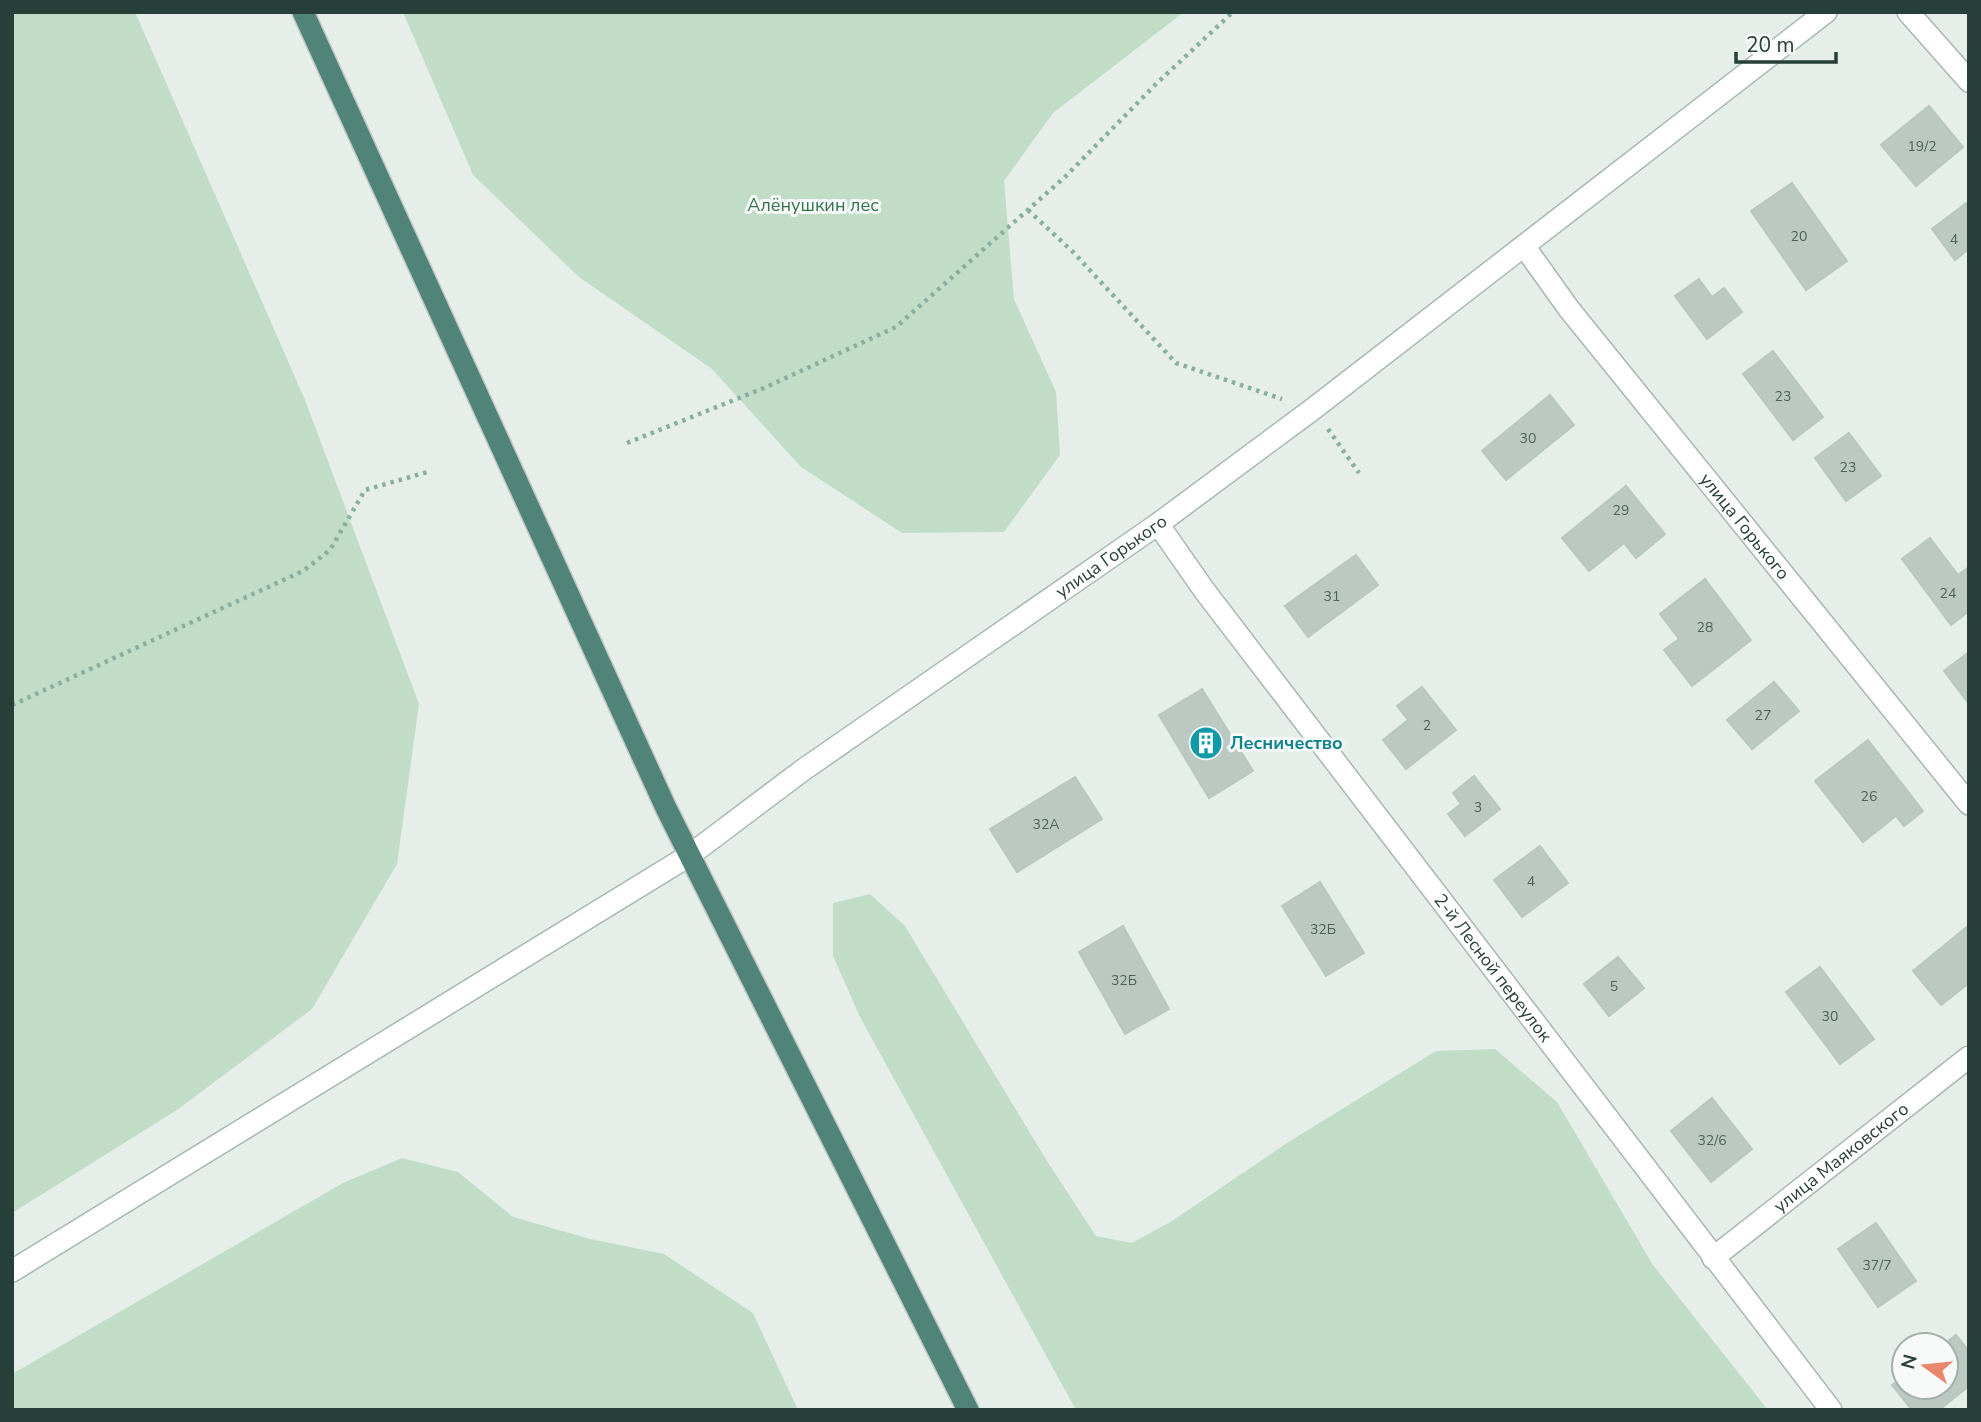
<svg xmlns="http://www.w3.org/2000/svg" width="1981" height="1422" viewBox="0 0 1981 1422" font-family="'Nunito Sans',sans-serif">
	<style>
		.green { fill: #c1ddc8 }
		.building { fill: #bcc9c3; stroke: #b9c7c1; stroke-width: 2 }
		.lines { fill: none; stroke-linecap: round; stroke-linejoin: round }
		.minor-casing { stroke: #a9b6b1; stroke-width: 24 }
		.secondary-casing { stroke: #a5b9b2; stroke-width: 24 }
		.trunk-casing { stroke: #c2c9c7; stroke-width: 24 }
		.path { stroke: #89afa2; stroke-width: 4.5; stroke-dasharray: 3.5 5; stroke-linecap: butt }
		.minor { stroke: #fff; stroke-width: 21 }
		.secondary { stroke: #fff; stroke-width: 21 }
		.trunk { stroke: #518478; stroke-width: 21 }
		.labels { text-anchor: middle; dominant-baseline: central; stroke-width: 6; stroke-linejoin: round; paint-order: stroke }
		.number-label { font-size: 14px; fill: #4c625b }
		.park-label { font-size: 18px; fill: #33734b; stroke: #f7faf8 }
		.street-label { font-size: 18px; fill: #263f38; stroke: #f7faf8 }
		.culture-label { font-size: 18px; font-weight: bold; fill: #0d838f; stroke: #f7faf8; text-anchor: start }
	</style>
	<rect width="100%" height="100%" fill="#e6eeea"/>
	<!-- green -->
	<g class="green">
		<polygon points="12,12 135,12 305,400 419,704 397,864 312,1009 177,1110 12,1213"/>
		<polygon points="403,12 1184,12 1053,113 1004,181 1014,299 1056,392 1060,455 1004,532 902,533 801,467 712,369 579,277 473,175"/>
		<polygon points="870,894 905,926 1047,1161 1096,1236 1132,1243 1172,1221 1287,1143 1436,1051 1495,1049 1557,1102 1653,1265 1768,1410 1076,1410 860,1017 833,956 833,903"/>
		<polygon points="402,1158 458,1172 513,1217 590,1239 664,1254 753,1313 798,1410 12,1410 12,1374 343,1183"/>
	</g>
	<!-- building -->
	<g class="building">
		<polygon points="1929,106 1963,147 1916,186 1881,145"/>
		<polygon points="1792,183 1847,261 1806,290 1751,211"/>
		<polygon points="1969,201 1969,249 1955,260 1932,229"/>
		<polygon points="1699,279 1712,297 1724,288 1742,312 1707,339 1675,296"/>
		<polygon points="1773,351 1823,417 1793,440 1743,374"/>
		<polygon points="1550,395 1574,425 1506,480 1482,451"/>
		<polygon points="1849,433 1881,476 1846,501 1815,458"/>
		<polygon points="1626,486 1665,534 1636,558 1624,543 1589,571 1562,538"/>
		<polygon points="1930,538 1958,575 1969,567 1969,611 1951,625 1902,559"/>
		<polygon points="1356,555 1378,585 1308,637 1285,606"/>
		<polygon points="1705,579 1751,640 1692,686 1664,650 1679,639 1660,614"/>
		<polygon points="1969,652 1969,704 1944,671"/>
		<polygon points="1774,682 1799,711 1752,749 1727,720"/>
		<polygon points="1422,687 1456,730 1406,769 1383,740 1408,720 1397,706"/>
		<polygon points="1202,689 1253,771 1209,798 1159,715"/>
		<polygon points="1868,740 1923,811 1904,826 1896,816 1863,842 1815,781"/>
		<polygon points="1474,776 1500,809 1465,836 1448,814 1461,804 1453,793"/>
		<polygon points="1075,777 1102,819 1017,872 990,829"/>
		<polygon points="1540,846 1568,883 1522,917 1494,880"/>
		<polygon points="1320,882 1364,953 1326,976 1282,906"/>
		<polygon points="1969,925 1969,983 1941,1005 1913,971"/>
		<polygon points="1123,926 1169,1009 1125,1034 1079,952"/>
		<polygon points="1618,957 1644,988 1609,1016 1584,984"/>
		<polygon points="1820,967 1874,1039 1840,1064 1786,992"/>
		<polygon points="1712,1098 1752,1149 1711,1182 1671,1131"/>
		<polygon points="1876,1223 1916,1281 1878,1307 1838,1249"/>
		<polygon points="1956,1335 1969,1351 1969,1386 1939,1410 1912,1410 1892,1385 1904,1376 1904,1387 1946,1387 1946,1345 1943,1345"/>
	</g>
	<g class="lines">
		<defs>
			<g id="minor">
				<polyline points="1908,12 1969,81"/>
				<path id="s1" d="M1524,246L1569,309L1969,804"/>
				<path id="s2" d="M1158,524L1204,590L1831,1410"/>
				<path id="s3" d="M1713,1258L1969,1057"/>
			</g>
			<g id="secondary">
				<path id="s4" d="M12,1271L690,855L803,770L1158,524L1313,409L1826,12"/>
			</g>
			<polyline id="trunk" points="303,12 666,808 968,1410"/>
		</defs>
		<!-- minor casing -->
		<use href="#minor" class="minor-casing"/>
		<!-- secondary casing -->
		<use href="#secondary" class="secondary-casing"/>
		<!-- trunk casing -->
		<use href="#trunk" class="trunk-casing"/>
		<!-- path -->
		<g class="path">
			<polyline points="1028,210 1073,252 1176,363 1282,399"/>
			<polyline points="1328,429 1359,473"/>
			<polyline points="627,443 764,388 896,327 1066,176 1156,84 1233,12"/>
			<polyline points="12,705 303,571 330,550 365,490 431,471"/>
		</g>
		<!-- minor -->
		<use href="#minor" class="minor"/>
		<!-- secondary -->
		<use href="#secondary" class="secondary"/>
		<!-- trunk -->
		<use href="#trunk" class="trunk"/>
	</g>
	<!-- icons -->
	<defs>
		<symbol id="building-disc" viewBox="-11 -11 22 22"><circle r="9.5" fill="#0f9aa8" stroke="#f7faf8"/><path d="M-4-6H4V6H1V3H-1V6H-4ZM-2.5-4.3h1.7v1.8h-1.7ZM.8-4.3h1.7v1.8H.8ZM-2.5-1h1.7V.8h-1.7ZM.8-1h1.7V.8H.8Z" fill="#fff"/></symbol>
	</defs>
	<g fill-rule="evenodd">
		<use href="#building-disc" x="1187" y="724" width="38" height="38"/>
	</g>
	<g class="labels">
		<!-- number labels -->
		<g class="number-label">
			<text x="1922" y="146">19/2</text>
			<text x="1799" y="236">20</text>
			<text x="1954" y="239">4</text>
			<text x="1783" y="396">23</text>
			<text x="1528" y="438">30</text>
			<text x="1848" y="467">23</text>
			<text x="1621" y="510">29</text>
			<text x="1948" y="593">24</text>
			<text x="1332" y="596">31</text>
			<text x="1705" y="627">28</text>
			<text x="1763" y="715">27</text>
			<text x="1427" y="725">2</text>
			<text x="1869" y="796">26</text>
			<text x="1478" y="807">3</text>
			<text x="1046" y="824">32А</text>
			<text x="1531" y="881">4</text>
			<text x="1323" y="929">32Б</text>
			<text x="1124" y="980">32Б</text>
			<text x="1614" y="986">5</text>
			<text x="1830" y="1016">30</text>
			<text x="1712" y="1140">32/6</text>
			<text x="1877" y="1265">37/7</text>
		</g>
		<!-- park labels -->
		<g class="park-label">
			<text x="813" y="205">Алёнушкин лес</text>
		</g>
		<!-- street labels -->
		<g class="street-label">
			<text stroke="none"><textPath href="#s1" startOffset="357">улица Горького</textPath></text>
			<text stroke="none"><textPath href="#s4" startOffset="1312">улица Горького</textPath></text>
			<text stroke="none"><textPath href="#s2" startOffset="556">2-й Лесной переулок</textPath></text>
			<text stroke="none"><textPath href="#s3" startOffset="163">улица Маяковского</textPath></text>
		</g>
		<!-- culture labels -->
		<g class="culture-label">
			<text x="1230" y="743">Лесничество</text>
		</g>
	</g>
	<!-- border -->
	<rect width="1981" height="1422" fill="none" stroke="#263f38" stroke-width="28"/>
	<!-- north arrow -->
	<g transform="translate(1925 1366) rotate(285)"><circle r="33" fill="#f7faf8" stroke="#a3afab" stroke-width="2"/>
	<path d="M0-5L12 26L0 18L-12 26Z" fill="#e8876b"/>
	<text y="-10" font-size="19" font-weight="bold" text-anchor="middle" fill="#263f38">N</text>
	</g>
	<!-- scale -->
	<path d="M1736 52v10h100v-10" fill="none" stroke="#263f38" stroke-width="3.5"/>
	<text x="1746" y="52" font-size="21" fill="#263f38" stroke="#f7faf8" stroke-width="5" paint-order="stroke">20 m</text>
</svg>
